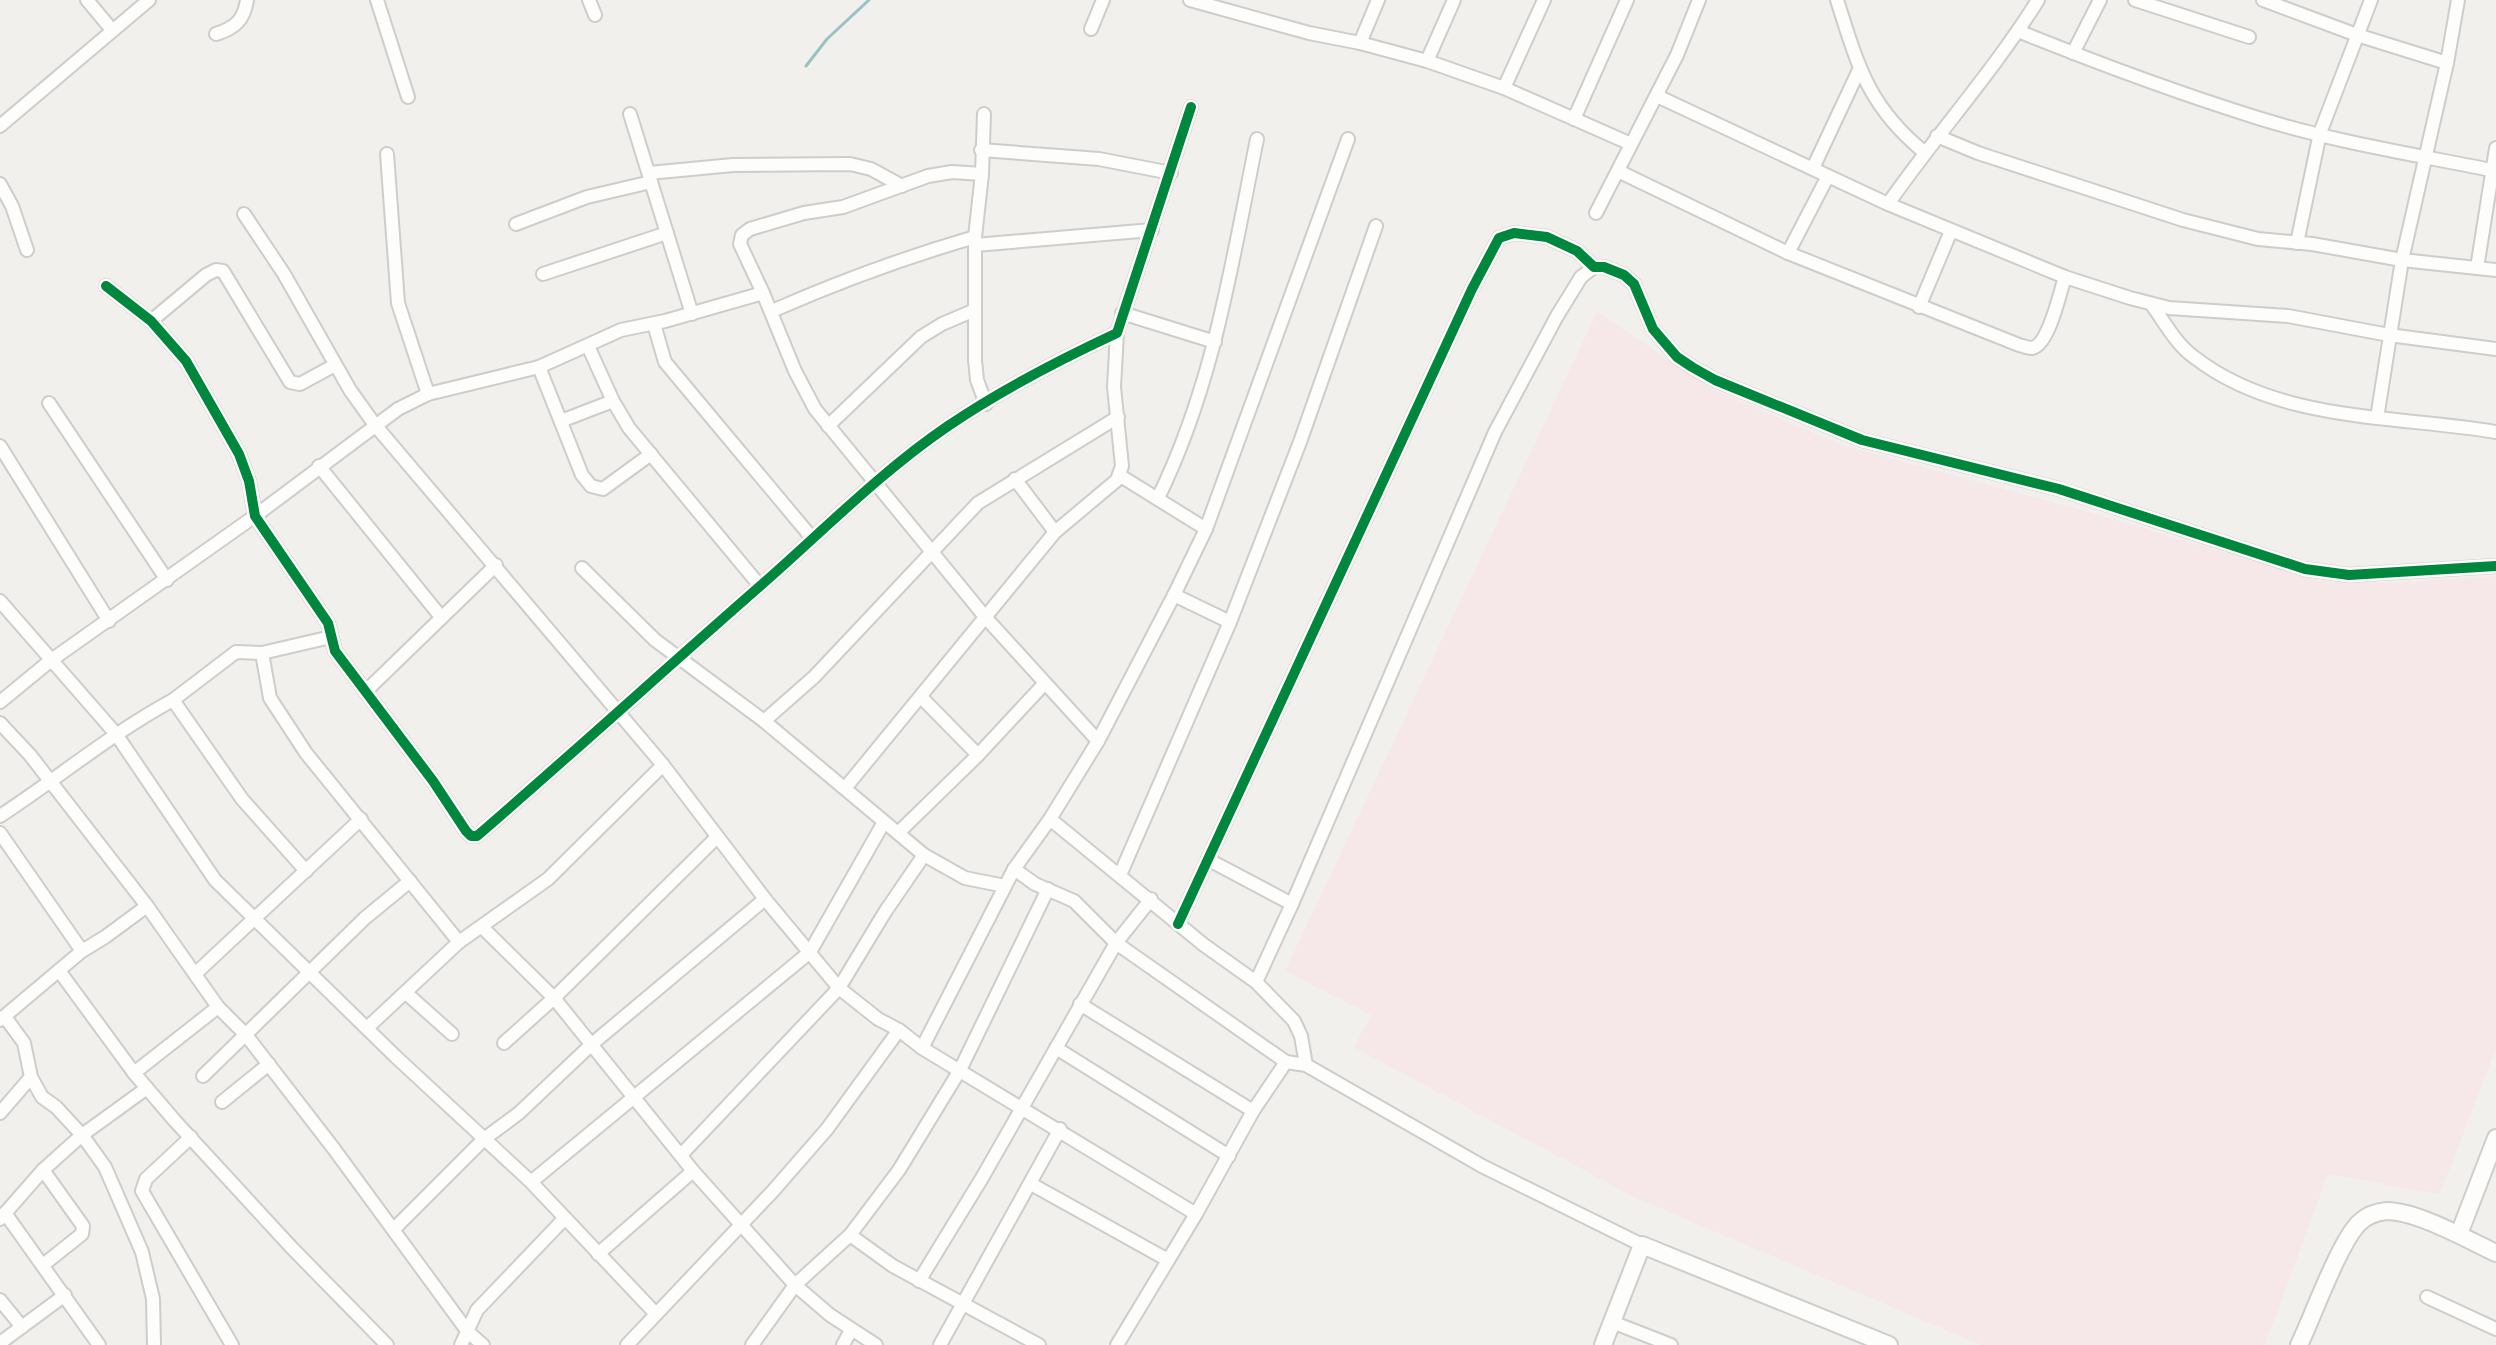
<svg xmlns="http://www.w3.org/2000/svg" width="2496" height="1345" viewBox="0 0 2496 1345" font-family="'Varela Round',sans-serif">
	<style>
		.industrial { fill: #f6e7e8 }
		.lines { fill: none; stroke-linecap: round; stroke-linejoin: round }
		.stream { stroke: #9ac2c2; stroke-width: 3 }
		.minor-casing { stroke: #cecdcb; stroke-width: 16 }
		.tertiary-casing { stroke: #cecdcb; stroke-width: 20 }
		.minor { stroke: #fdfdfc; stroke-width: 12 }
		.tertiary { stroke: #fdfdfc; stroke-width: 16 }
		.cycleway-casing { stroke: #fffefd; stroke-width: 15 }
		.cycleway { stroke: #00873e; stroke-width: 10 }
	</style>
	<rect width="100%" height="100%" fill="#f2f0ed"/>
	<!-- industrial -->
	<polygon class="industrial" points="1597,312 1712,389 1842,445 2107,517 2320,581 2389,583 2496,576 2496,1048 2440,1194 2328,1174 2265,1345 1981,1345 1634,1197 1354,1047 1371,1015 1285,971"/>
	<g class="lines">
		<!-- stream -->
		<polyline class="stream" points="806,66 827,39 869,0"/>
		<defs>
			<g id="minor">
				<polyline points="87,0 112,30"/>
				<polyline points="377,0 408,97"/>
				<polyline points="589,0 595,15"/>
				<polyline points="1190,0 1309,33 1360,43 1427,61 1504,88 1631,144"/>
				<path d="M1837,0C1858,66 1868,106 1924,152"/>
				<polyline points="2135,0 2249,37"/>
				<polyline points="2263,0 2357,35 2447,63"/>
				<polyline points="1091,29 1103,0"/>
				<path d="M2018,31C2097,63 2178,93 2258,118C2335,142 2417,155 2496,171"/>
				<path d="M216,34C235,28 244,20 247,0"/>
				<polyline points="1360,43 1378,0"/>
				<polyline points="2073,53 2100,0"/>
				<polyline points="1427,61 1454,0"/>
				<polyline points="1504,88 1544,0"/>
				<polyline points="1657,96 1888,204 2065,277 2130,298 2169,308 2288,316 2389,335 2496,349"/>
				<polyline points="630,114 692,314"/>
				<polyline points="984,114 982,174 975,237 975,360 977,380 986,404"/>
				<polyline points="1574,119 1627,0"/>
				<polyline points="0,126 149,0"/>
				<polyline points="1937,136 1978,153 2183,220 2258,239 2312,244 2402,260 2496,270"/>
				<polyline points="981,150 1099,159 1171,173"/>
				<polyline points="387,154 398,303 428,394"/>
				<polyline points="1813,168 1859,70"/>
				<path d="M1618,171L1788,253L2019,345C2023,346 2028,348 2032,348C2049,345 2060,292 2065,277"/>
				<polyline points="649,173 733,165 850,164 871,169 902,186"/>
				<polyline points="0,184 12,206 27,250"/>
				<path d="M1888,204C1936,135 1993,72 2038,0"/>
				<polyline points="1596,213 1677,55 1699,0"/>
				<polyline points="244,214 284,274 350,390 375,425 663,765 765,899 839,988 878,1019 899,1030 922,1048 1196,1214"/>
				<polyline points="516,224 587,197 651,182"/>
				<polyline points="2297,243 2320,133 2371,0"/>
				<polyline points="975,245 1152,230"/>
				<polyline points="1788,253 1828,176"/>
				<polyline points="2477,268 2496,148"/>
				<polyline points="543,274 667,233"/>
				<path d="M106,286L151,321L186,361L239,454L249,481L255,516L328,623L335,651L433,781L466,831L471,836H477C572,754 664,670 759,587C821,533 879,473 948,426C1001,390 1059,360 1117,333L1191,107"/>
				<polyline points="763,293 740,244 742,235 750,229 804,213 843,207 928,176 952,172 982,174"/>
				<path d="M2152,305C2165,323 2176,344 2194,357C2279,423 2396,415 2496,432"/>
				<polyline points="1919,307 1951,231"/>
				<path d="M772,311C838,282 906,257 975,237"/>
				<polyline points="1122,313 1215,342"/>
				<polyline points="151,321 206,275 216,270 223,271 290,382 300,384 335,365"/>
				<polyline points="654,324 665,362 812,538"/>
				<polyline points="588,346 613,401 629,428 760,586"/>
				<polyline points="539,367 582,475 591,486 603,489 651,454"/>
				<polyline points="49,403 167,580"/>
				<polyline points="2377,418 2402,260 2447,63 2458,0"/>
				<polyline points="561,421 613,401"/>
				<polyline points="828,426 921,337 942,324 975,310"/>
				<polyline points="0,446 109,621"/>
				<polyline points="319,466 441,617"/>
				<polyline points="1119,475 1206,529"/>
				<polyline points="1015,479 1055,532"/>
				<path d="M1158,498C1214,384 1232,262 1257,139"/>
				<polyline points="582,568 655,640 764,721 924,855 965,878 1005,886"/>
				<polyline points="1174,595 1230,622"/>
				<polyline points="0,601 116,734 215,880 395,1056 531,1182 656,1314"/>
				<polyline points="331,637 262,653 270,698 306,753 459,942"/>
				<polyline points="366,691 496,565"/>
				<polyline points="922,698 978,755"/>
				<polyline points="173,700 236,652 262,653"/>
				<polyline points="0,702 50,661 255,516 398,409 428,394 539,367 621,330 665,321 763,293 795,371 815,409 986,618 1098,741"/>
				<polyline points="764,721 814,677 978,503 1118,417"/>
				<polyline points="0,723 30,755 147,906 218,1007 246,1035 334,1149 468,1332 483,1345"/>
				<polyline points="846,787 1055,532 1117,480 1122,466 1114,387 1117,333"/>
				<path d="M0,816C58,778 112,733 173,700L242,799L306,871"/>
				<polyline points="1050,819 1204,945 1256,982 1294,1021 1301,1036 1306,1065"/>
				<polyline points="0,833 82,951"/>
				<polyline points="898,833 978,755 1045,683"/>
				<polyline points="1209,860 1292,904"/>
				<polyline points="1014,869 1035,884 1074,901 1116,943 1286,1062"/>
				<polyline points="1120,875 1230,622 1300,442 1376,226"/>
				<polyline points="1178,924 1472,289 1499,238 1514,233 1547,237 1577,251 1594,267 1604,267 1624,275 1634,284 1653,329 1677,357 1692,367 1715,380 1862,440 2059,489 2305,569 2349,575 2496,566"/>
				<polyline points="482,927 554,998 693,1171 795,1285 830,1315 876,1345"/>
				<polyline points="60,972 134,1073 175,1121 291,1247 387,1345"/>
				<polyline points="195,974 361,819"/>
				<polyline points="1256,982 1292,904 1495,432 1557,316 1581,277 1594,267"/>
				<polyline points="406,993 452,1034"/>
				<polyline points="1080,1004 1253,1111"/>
				<polyline points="5,1017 24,1043 31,1077 42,1097 56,1107 82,1135 105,1167 142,1252 153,1299 154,1345"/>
				<polyline points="0,1020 82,951 105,937 147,906"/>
				<polyline points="367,1028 459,942 548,879 663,765"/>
				<polyline points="504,1043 554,998 717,837"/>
				<polyline points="922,1048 1014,869 1050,819 1098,741 1174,595 1206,529 1348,139"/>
				<polyline points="1056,1048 1229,1156"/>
				<polyline points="134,1073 218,1007"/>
				<polyline points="203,1076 365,918 410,881"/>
				<polyline points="222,1102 269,1064"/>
				<polyline points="0,1113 31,1077"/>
				<polyline points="191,1137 146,1179 142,1191 232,1345"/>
				<polyline points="681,1155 839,988 885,912 924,855"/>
				<polyline points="43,1170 83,1226 82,1234 43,1265"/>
				<polyline points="531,1182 810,952 884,822"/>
				<polyline points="1031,1184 1168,1260"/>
				<polyline points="5,1213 99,1345"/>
				<polyline points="0,1219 43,1170 82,1135 147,1088"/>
				<polyline points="394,1229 484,1139 519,1113 592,1044 765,899"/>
				<polyline points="850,1235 893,1266 1039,1345"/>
				<polyline points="598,1254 693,1171"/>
				<polyline points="919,1281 982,1178 1116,943 1151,899"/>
				<polyline points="2427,1297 2496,1329"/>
				<polyline points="0,1300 22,1327"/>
				<polyline points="1612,1322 1671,1345"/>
				<polyline points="0,1343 65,1295"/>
				<polyline points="461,1345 477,1310 565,1218"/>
				<polyline points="627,1345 773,1191 827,1129 899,1030"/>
				<polyline points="752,1345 795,1285 850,1235 899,1170 960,1070 1048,889"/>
				<polyline points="843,1345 851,1330"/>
				<polyline points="940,1345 1060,1129"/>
				<polyline points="1117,1345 1196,1214 1253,1111 1286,1062 1306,1065 1482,1166 1642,1245"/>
			</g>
			<g id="tertiary">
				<polyline points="2459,1234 2496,1138"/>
				<polyline points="1603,1345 1642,1245 1889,1345"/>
				<path d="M2299,1345C2313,1316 2339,1243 2359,1223C2366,1216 2376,1212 2387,1211C2417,1211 2468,1240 2496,1253"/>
			</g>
		</defs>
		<!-- minor casing -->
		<use href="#minor" class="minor-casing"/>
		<!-- tertiary casing -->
		<use href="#tertiary" class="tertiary-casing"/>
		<!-- minor -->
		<use href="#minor" class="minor"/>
		<!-- tertiary -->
		<use href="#tertiary" class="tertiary"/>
		<defs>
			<g id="cycleway">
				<path d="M106,286L151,321L186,361L239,454L249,481L255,516L328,623L335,651L433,781L466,831L471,836H477C572,754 664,670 759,587C821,533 879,473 948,426C1001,390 1059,360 1117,333L1191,107"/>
				<polyline points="1178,924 1472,289 1499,238 1514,233 1547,237 1577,251 1594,267 1604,267 1624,275 1634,284 1653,329 1677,357 1692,367 1715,380 1862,440 2059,489 2305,569 2349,575 2496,566"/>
			</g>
		</defs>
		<!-- cycleway casing -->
		<use href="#cycleway" class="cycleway-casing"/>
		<!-- cycleway -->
		<use href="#cycleway" class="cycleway"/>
	</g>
</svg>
